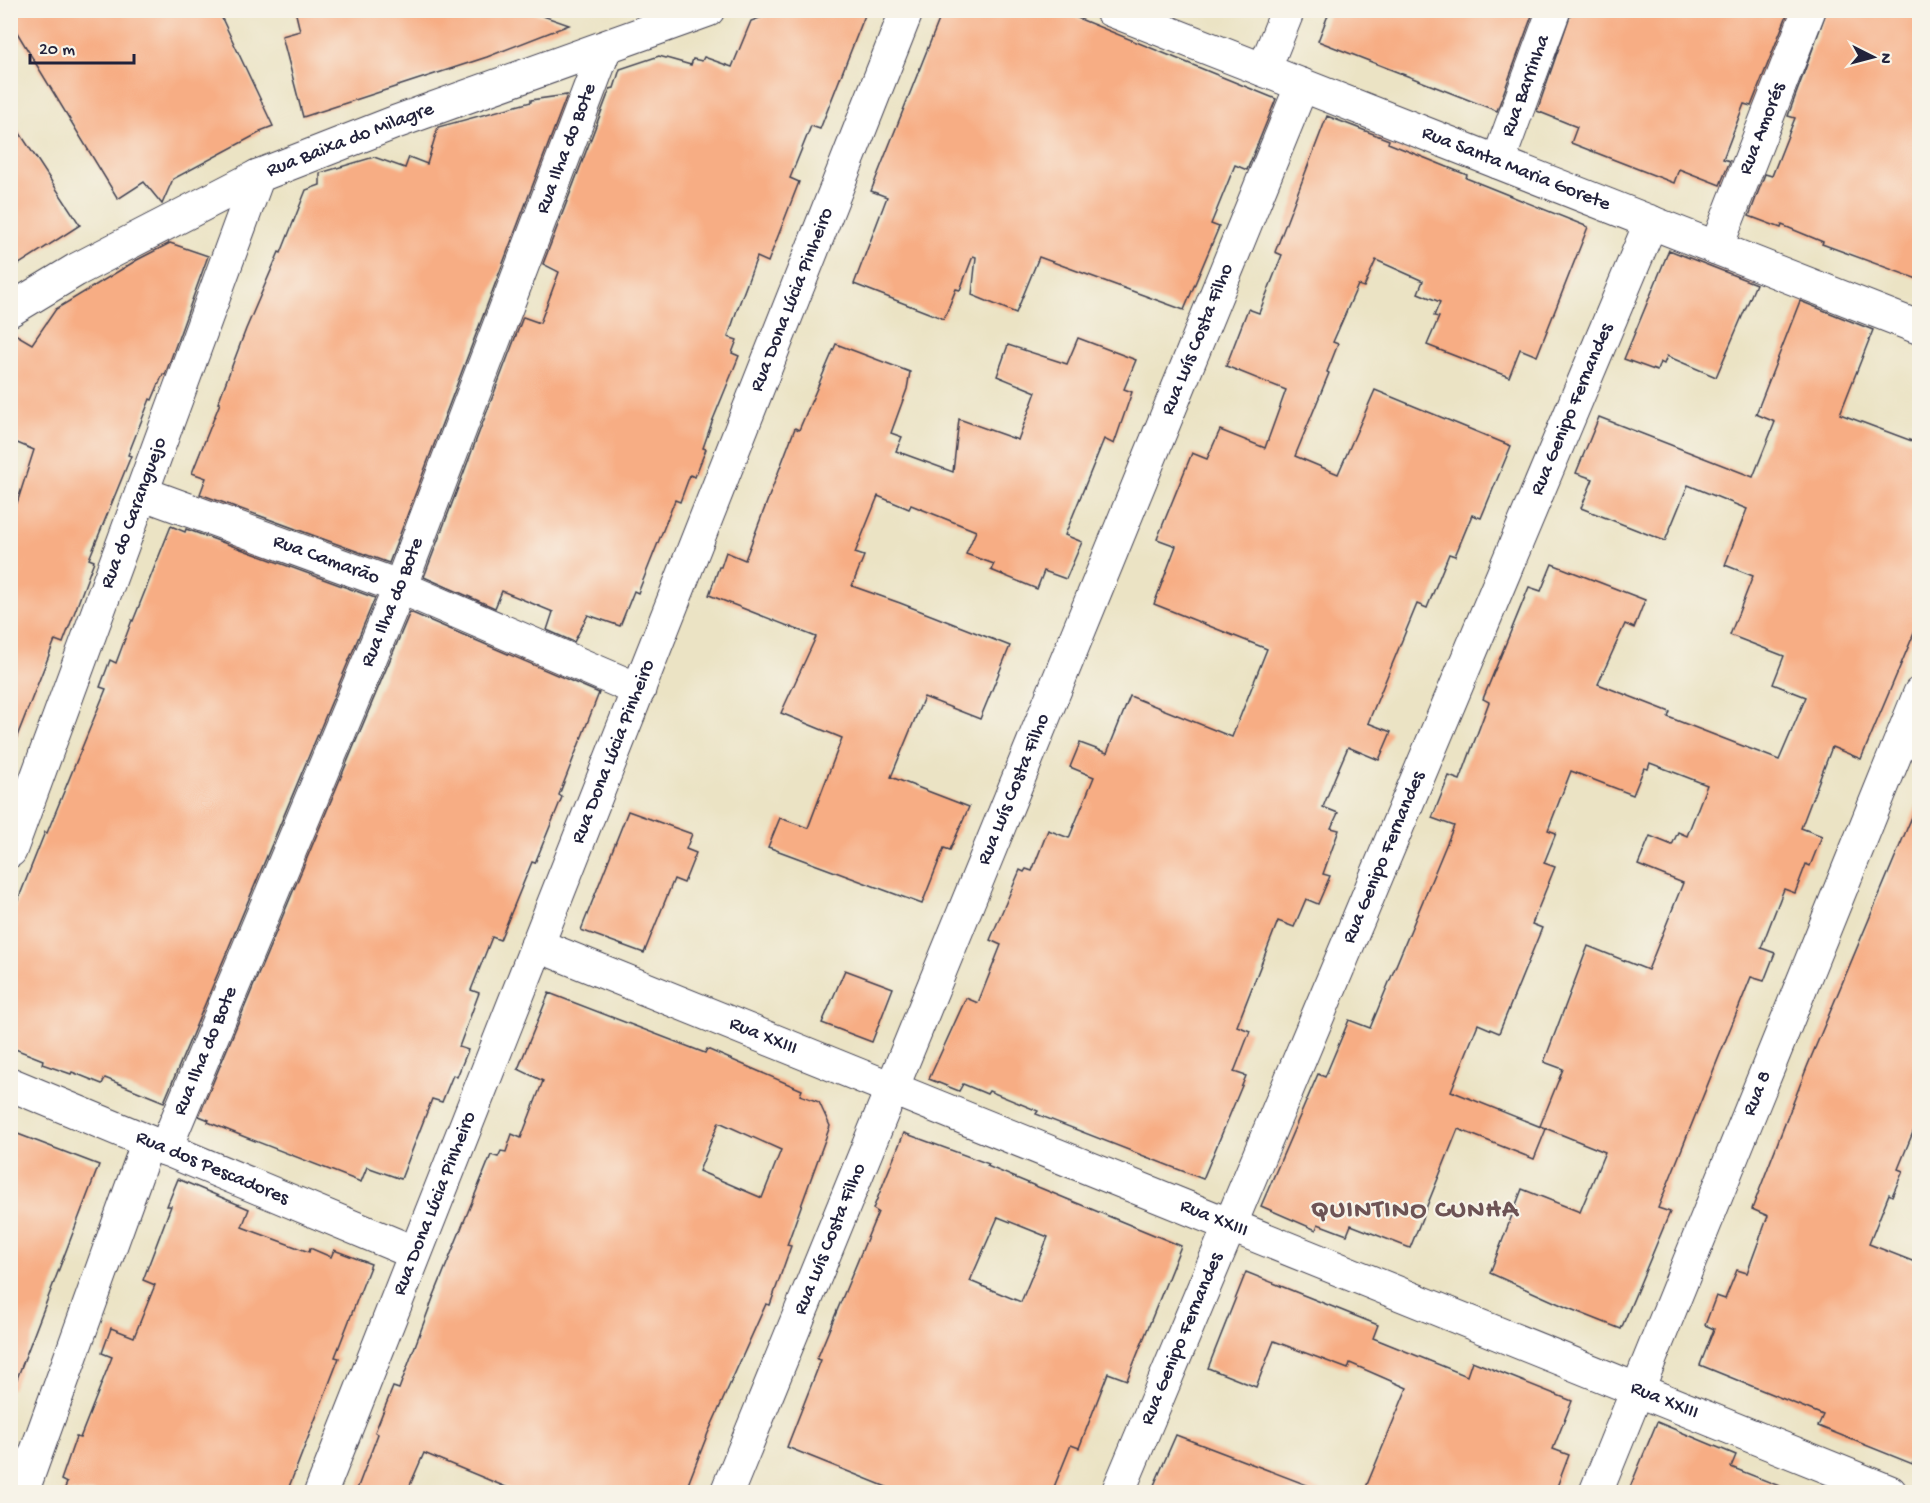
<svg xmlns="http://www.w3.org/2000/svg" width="1930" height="1503" viewBox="0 0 1930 1503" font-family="'Gochi Hand',sans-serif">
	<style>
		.building { fill: #f7ad84; fill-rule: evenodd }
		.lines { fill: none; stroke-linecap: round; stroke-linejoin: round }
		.minor-casing { stroke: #403f50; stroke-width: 35 }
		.minor { stroke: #fff; stroke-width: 33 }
		.labels { text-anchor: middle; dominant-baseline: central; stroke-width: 4.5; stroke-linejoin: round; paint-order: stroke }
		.street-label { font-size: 20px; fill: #22223b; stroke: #f7f3e8 }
		.district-label { font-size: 26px; font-weight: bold; letter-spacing: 1.5px; fill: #6d5355; stroke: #f7f3e8 }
	</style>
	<rect width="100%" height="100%" fill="#f7f3e8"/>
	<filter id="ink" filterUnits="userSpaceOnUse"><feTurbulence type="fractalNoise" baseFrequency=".0167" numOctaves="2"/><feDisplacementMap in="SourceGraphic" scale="12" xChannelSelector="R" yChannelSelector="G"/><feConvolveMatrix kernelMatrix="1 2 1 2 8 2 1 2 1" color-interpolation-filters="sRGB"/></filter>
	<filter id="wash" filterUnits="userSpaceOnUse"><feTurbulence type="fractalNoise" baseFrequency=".008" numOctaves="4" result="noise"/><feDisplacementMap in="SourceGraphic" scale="24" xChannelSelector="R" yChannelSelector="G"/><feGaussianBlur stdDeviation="1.35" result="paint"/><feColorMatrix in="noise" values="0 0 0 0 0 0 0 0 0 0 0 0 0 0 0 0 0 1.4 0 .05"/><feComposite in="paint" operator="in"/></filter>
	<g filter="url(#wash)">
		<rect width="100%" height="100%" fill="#ebe3c4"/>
		<g id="blocks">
			<!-- building -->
			<g class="building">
				<polygon points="10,10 218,10 273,126 260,131 261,132 173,179 162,204 144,182 118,199 10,21"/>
				<polygon points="295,10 526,10 569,25 487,57 303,117 282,36 300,31"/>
				<polygon points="782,10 867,10 820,129 811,126 790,178 799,182 773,249 768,262 757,257 737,310 728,337 737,340 732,353 739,356 712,422 703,448 706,449 695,477 690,475 680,502 675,500 638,593 634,591 620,626 588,615 574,642 547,630 553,612 502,591 495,608 424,577 523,317 540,323 559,272 543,264 610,89 614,88 620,69 659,56 691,65 693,59 702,61 704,57 732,67 751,21"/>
				<polygon points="943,10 1058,10 1276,99 1247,170 1235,165 1211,224 1219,227 1184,310 1039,257 1016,313 972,295 976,257 973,256 960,290 956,289 944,319 854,284 887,197 871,191"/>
				<polygon points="1330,10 1534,10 1497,111 1318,41"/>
				<polygon points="1572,10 1789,10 1751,106 1744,104 1723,159 1730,161 1720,185 1679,169 1674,183 1571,143 1577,127 1537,111"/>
				<polygon points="1827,10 1920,10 1920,280 1822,244 1823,242 1782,225 1781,228 1749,216 1765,174 1772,176 1795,118 1788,116"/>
				<polygon points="567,95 389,563 200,494 206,478 192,473 220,403 218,403 246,329 279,252 281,253 306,190 320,185 320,173 374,157 405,168 409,157 427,164 438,127 531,102 531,100"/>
				<polygon points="1327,116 1389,140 1388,143 1467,175 1466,178 1588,227 1537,356 1520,349 1509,377 1427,345 1439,317 1434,316 1440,302 1418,293 1423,281 1376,260 1364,287 1358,285 1333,342 1338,344 1327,372 1329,373 1295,456 1338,474 1375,390 1511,446 1481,518 1472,515 1455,556 1449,554 1427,608 1417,604 1368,723 1391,732 1379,760 1348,747 1335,777 1323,807 1338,813 1331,828 1339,830 1323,874 1330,876 1318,904 1306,899 1294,927 1278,921 1237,1026 1250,1031 1234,1072 1246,1076 1203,1179 1036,1114 1038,1111 989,1091 987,1094 963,1084 959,1091 929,1079 966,998 978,1003 1001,945 990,940 1020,870 1024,872 1026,869 1032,871 1048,830 1069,838 1094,777 1070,767 1080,743 1107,753 1130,696 1232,737 1267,649 1154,604 1176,546 1157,539 1192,453 1207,459 1220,430 1265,448 1286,390 1226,366 1248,309 1259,313 1282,255 1275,252"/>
				<polygon points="10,118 80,225 10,270"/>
				<polygon points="170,243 208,256 165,375 163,374 152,400 150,399 128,455 131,456 89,559 94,561 63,643 55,640 12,749 10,749 10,500 17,503 34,450 10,440 10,331 32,344 56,309 137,260"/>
				<polygon points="1669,250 1756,284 1716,377 1667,356 1664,364 1660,362 1657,371 1624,359"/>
				<polygon points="1800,301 1873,330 1840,414 1920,444 1920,619 1861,759 1832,747 1801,828 1822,836 1810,866 1806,864 1795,893 1784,889 1761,948 1775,953 1764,981 1751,977 1658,1208 1670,1212 1621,1329 1568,1308 1490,1273 1522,1189 1580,1212 1605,1152 1540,1126 1563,1069 1544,1062 1588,946 1648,970 1683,883 1638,865 1650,836 1672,845 1678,832 1687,836 1707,785 1650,763 1648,769 1644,768 1633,795 1571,771 1548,830 1556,833 1544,863 1555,867 1532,924 1542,928 1499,1033 1478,1024 1451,1091 1546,1129 1534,1159 1458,1129 1410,1248 1351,1225 1347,1235 1318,1224 1316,1230 1261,1206 1318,1074 1325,1077 1349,1020 1370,1028 1454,826 1432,818 1449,776 1460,780 1489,702 1483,699 1529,587 1541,591 1552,564 1645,600 1634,628 1625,624 1598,684 1670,712 1668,717 1779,760 1806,697 1773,684 1784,656 1730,635 1753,576 1725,565 1747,509 1688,485 1665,541 1581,508 1593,479 1576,473 1599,417 1753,477 1775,422 1756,414"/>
				<polygon points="1078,338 1136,360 1124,389 1132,392 1114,444 1104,439 1065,535 1082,542 1066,579 1044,571 1037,589 991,570 994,564 966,554 976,531 911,505 909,509 878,496 855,553 864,556 852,586 900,603 1010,646 980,719 924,697 891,777 969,807 950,850 944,848 922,904 768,847 780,818 808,828 842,738 781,713 816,637 709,595 719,567 721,567 726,552 745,560 795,428 799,430 836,344 910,372 907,389 891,433 902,437 896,451 953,472 959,419 1018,440 1036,392 997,376 1008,345 1067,364"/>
				<polygon points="171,526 185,532 186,529 375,598 164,1102 105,1078 102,1084 72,1072 71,1074 42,1064 43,1060 10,1047 10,920 45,832 47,833 106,689 100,687 110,660 116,663 132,620 133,621"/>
				<polygon points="410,612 599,693 559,795 562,797 535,863 532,862 500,940 492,937 471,990 479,993 459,1047 468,1050 457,1077 453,1075 442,1102 432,1099 401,1179 367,1167 361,1182 245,1137 208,1122 209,1120 199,1116"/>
				<polygon points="1919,800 1920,1115 1898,1169 1903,1171 1892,1196 1889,1194 1869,1244 1920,1264 1920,1467 1818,1426 1823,1415 1700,1365 1714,1329 1705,1325 1716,1296 1725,1299 1737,1270 1747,1273 1768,1216 1752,1209 1807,1067"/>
				<polygon points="628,811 692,834 686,849 696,853 684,883 674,879 644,953 581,930"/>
				<polygon points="845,970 893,988 872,1042 822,1023"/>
				<path d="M549,993L705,1053L707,1049L802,1090L800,1095L819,1102L830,1126L787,1245L791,1246L770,1305L766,1304L708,1433L685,1492H518L424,1453L407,1492H356L378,1434L375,1432L393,1387L399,1389L433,1298L491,1155L498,1157L501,1151L506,1152L512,1134L521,1138L543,1081L518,1069ZM719,1122L781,1150L762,1198L699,1171Z"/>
				<polygon points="10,1131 99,1165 13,1389 10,1389"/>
				<path d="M904,1133L989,1164L987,1166L1181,1246L1127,1380L1108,1373L1079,1448L1071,1445L1052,1492H899L787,1447L821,1360L817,1359L878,1212L873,1209ZM998,1217L1048,1237L1021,1302L970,1281Z"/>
				<polygon points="178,1179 249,1209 242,1227 309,1252 310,1248 331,1257 334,1250 371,1264 335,1357 339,1358 287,1492 63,1492 67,1483 61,1480 76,1437 80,1438 112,1357 102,1353 111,1328 134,1337 155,1285 143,1280 171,1206 167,1206"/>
				<polygon points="1246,1272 1378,1325 1373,1338 1467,1376 1472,1361 1572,1401 1553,1449 1569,1455 1555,1492 1364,1492 1407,1388 1350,1363 1348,1369 1274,1341 1256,1387 1208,1368"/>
				<polygon points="1657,1422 1736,1455 1731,1467 1792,1491 1791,1492 1628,1492"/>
				<polygon points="1176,1435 1320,1490 1320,1492 1151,1492"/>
			</g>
		</g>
	</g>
	<g filter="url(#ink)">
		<use href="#blocks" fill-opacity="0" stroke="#403f50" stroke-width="1.5"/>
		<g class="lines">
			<defs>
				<g id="minor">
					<path id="s1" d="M1111,10L1920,328"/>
					<polyline points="1264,70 1288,10"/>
					<path id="s2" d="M1498,162L1554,10"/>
					<path id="s3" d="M1716,248L1809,10"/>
					<path id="s4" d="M10,310L76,270L258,176L396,122L708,10"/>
					<path id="s5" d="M142,493L400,587L639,690"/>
					<path id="s6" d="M10,851L258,176"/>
					<path id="s7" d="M537,945L1890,1492"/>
					<path id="s8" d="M10,1084L415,1253"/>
					<path id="s9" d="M165,1149L400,587L605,48"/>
					<polyline points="22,1492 148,1142"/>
					<path id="s10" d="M321,1492L907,10"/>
					<path id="s11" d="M727,1492L1302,85"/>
					<path id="s12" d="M1118,1492L1651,222"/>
					<path id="s13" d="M1596,1492L1920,693"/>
				</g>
			</defs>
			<!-- minor casing -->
			<use href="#minor" class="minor-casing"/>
			<!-- minor -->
			<use href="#minor" class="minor"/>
		</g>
	</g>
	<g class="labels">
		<!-- street labels -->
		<g class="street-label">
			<text stroke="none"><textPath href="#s2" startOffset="81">Rua Barrinha</textPath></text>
			<text stroke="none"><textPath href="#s3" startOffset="128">Rua Amorés</textPath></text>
			<text stroke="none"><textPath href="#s4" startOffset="381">Rua Baixa do Milagre</textPath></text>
			<text stroke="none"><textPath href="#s9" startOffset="1078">Rua Ilha do Bote</textPath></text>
			<text stroke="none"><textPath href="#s1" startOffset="435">Rua Santa Maria Gorete</textPath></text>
			<text stroke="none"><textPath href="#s10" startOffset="1282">Rua Dona Lúcia Pinheiro</textPath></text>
			<text stroke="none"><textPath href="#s11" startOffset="1245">Rua Luís Costa Filho</textPath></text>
			<text stroke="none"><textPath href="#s12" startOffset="1174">Rua Genipo Fernandes</textPath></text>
			<text stroke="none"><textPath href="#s6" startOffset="360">Rua do Caranguejo</textPath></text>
			<text stroke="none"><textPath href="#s5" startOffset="196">Rua Camarão</textPath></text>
			<text stroke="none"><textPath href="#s9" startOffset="592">Rua Ilha do Bote</textPath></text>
			<text stroke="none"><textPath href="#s10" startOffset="796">Rua Dona Lúcia Pinheiro</textPath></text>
			<text stroke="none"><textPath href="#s11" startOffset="759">Rua Luís Costa Filho</textPath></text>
			<text stroke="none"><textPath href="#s12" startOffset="688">Rua Genipo Fernandes</textPath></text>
			<text stroke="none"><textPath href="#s7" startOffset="244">Rua XXIII</textPath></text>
			<text stroke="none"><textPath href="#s9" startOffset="106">Rua Ilha do Bote</textPath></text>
			<text stroke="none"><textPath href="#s13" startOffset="430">Rua 8</textPath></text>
			<text stroke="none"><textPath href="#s8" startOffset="219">Rua dos Pescadores</textPath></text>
			<text stroke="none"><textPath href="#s10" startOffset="310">Rua Dona Lúcia Pinheiro</textPath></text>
			<text stroke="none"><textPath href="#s7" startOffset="730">Rua XXIII</textPath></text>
			<text stroke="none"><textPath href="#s11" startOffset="273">Rua Luís Costa Filho</textPath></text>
			<text stroke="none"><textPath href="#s12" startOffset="166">Rua Genipo Fernandes</textPath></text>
			<text stroke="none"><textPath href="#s7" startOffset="1216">Rua XXIII</textPath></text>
		</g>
		<!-- district labels -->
		<g class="district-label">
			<text x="1415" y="1211">QUINTINO CUNHA</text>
		</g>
	</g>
	<!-- margin -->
	<rect width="1930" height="1503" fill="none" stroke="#f7f3e8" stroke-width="36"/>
	<!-- north arrow -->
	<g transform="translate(1873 57) rotate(96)" stroke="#f7f3e8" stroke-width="4.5" paint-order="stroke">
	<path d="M0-4.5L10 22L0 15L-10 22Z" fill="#22223b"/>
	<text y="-9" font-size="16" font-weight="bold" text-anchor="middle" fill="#22223b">N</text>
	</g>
	<!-- scale -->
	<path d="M30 54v9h104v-9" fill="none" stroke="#22223b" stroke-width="3"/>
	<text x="39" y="54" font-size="18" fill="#22223b" stroke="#f7f3e8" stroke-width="4.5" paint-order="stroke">20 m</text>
</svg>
